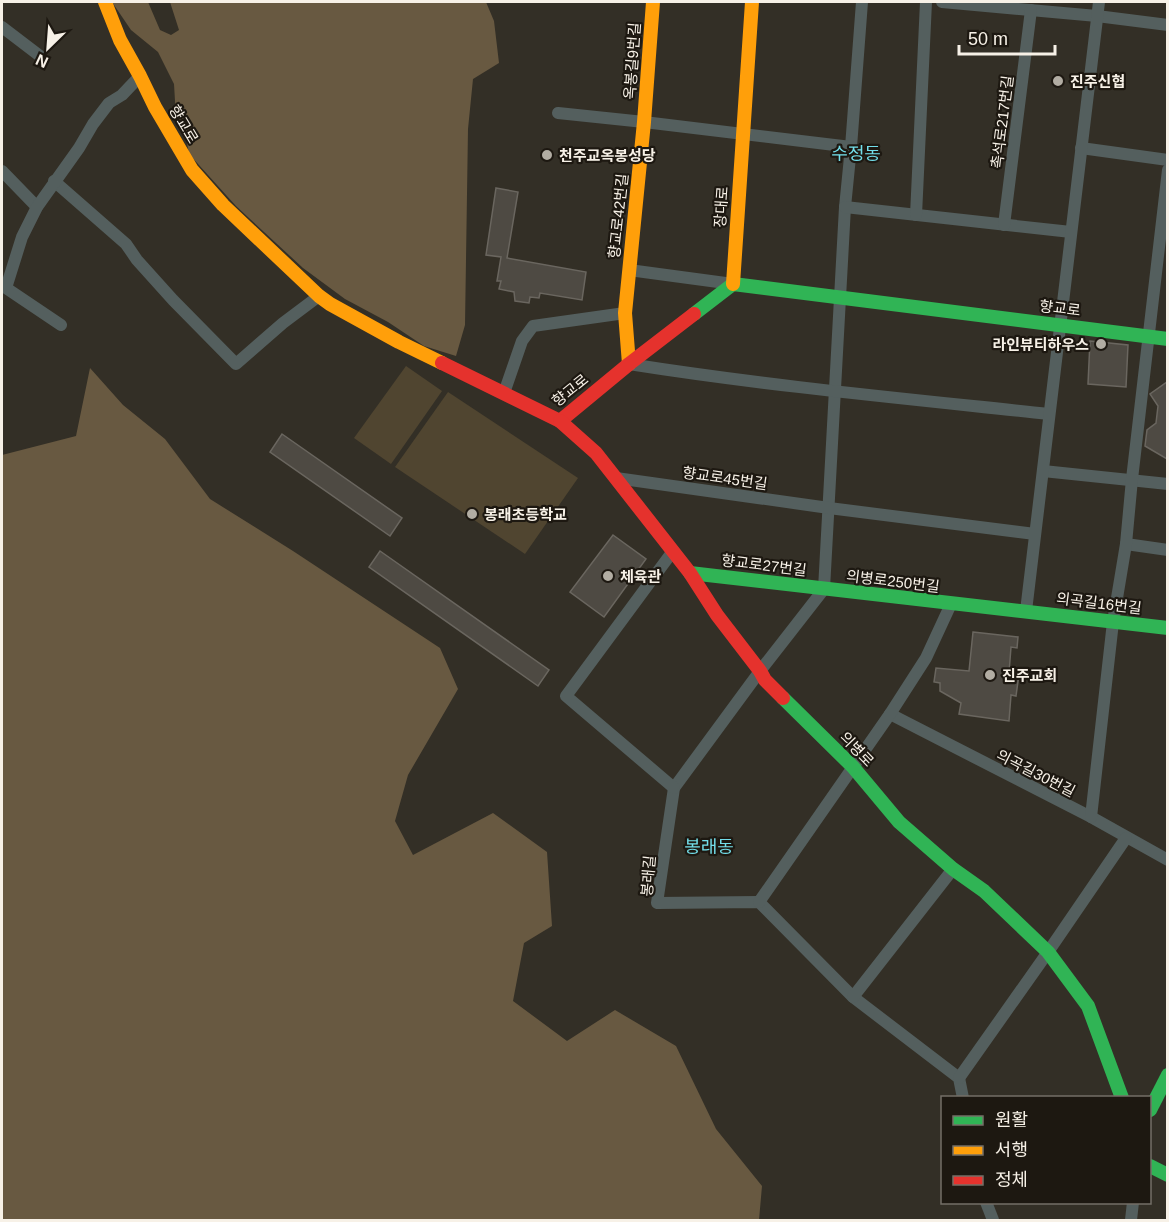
<svg xmlns="http://www.w3.org/2000/svg" width="1169" height="1222" viewBox="0 0 1169 1222" font-family="Helvetica,'Noto Sans KR',sans-serif">
	<style>
		.green { fill: #504530 }
		.forest { fill: #685941 }
		.building { fill: #4e4a43; stroke: #6a665f; stroke-width: 1.5 }
		.lines { fill: none; stroke-linecap: round; stroke-linejoin: round }
		.street { stroke: #545f5e; stroke-width: 12 }
		.fast { stroke: #30b455; stroke-width: 14 }
		.slow { stroke: #ff9f0a; stroke-width: 14 }
		.jam { stroke: #e5322d; stroke-width: 14 }
		.poi-dot { fill: #b2ada3; stroke: #1d1811; stroke-width: 2 }
		.labels { text-anchor: middle; dominant-baseline: central; stroke-width: 4.5; stroke-linejoin: round; paint-order: stroke }
		.street-label { font-size: 15px; fill: #f7f1e7; stroke: #1d1811 }
		.poi-label { font-size: 15px; font-weight: bold; fill: #f7f1e7; stroke: #1d1811; text-anchor: start }
		.quarter-label { font-size: 18px; fill: #73deea; stroke: #1d1811 }
	</style>
	<rect width="100%" height="100%" fill="#332f26"/>
	<!-- green -->
	<g class="green">
		<polygon points="406,366 442,391 391,464 354,438"/>
		<polygon points="448,392 578,478 525,554 395,467"/>
	</g>
	<!-- forest -->
	<g class="forest">
		<polygon points="112,2 148,2 160,30 171,35 179,30 170,2 486,2 494,21 499,63 473,79 468,129 465,325 456,356 424,346 388,322 345,299 303,268 236,206 189,154 185,132 176,118 174,84 158,52 131,30"/>
		<polygon points="90,368 123,405 165,439 210,499 293,551 440,648 458,689 408,775 395,821 413,855 493,813 547,852 552,926 524,943 513,1001 567,1041 615,1010 676,1046 716,1129 762,1186 759,1220 2,1220 2,455 76,436"/>
	</g>
	<!-- building -->
	<g class="building">
		<polygon points="496,188 518,192 507,258 586,272 582,300 540,293 539,298 530,297 529,303 515,301 514,292 499,289 501,281 497,281 501,257 486,255"/>
		<polygon points="1090,341 1128,345 1126,387 1088,384"/>
		<polygon points="1167,382 1167,459 1145,446 1147,430 1156,423 1158,406 1150,394"/>
		<polygon points="282,434 402,518 390,536 270,452"/>
		<polygon points="613,535 646,559 604,617 570,592"/>
		<polygon points="380,551 549,670 538,686 369,567"/>
		<polygon points="973,632 1018,637 1017,648 1011,647 1009,673 1019,674 1016,696 1011,695 1009,721 959,714 961,703 940,691 940,683 934,682 936,668 969,671"/>
	</g>
	<g class="lines">
		<!-- street -->
		<g class="street">
			<polyline points="862,2 851,147 845,207 824,589 760,671 674,788 657,903 759,902 853,997 959,1078 963,1098"/>
			<polyline points="942,2 1097,16 1168,25"/>
			<polyline points="2,27 40,56"/>
			<polyline points="558,113 644,122 851,147"/>
			<polyline points="1081,148 1168,160"/>
			<polyline points="2,171 37,207"/>
			<polyline points="54,181 126,244 137,260 173,300 236,364 283,323 319,296"/>
			<polyline points="845,207 1071,232"/>
			<polyline points="916,215 926,2"/>
			<polyline points="1004,225 1031,10"/>
			<polyline points="629,270 733,284"/>
			<polyline points="61,325 6,288 22,237 37,207 79,148 93,124 109,103 122,95 140,76"/>
			<path d="M629,364C768,386 909,399 1049,414"/>
			<polyline points="504,393 522,341 533,326 625,313"/>
			<polyline points="1043,471 1168,484"/>
			<polyline points="616,478 829,508 1035,534"/>
			<polyline points="1126,544 1168,550"/>
			<polyline points="673,551 566,696 674,788"/>
			<polyline points="1026,611 1099,2"/>
			<polyline points="890,714 1091,817 1168,860"/>
			<polyline points="1091,817 1113,622 1126,544 1132,479 1168,170"/>
			<polyline points="759,902 890,714 926,658 951,604"/>
			<polyline points="853,997 953,869"/>
			<polyline points="959,1078 1048,952 1126,838"/>
			<polyline points="986,1202 993,1220"/>
			<polyline points="1131,1220 1133,1202"/>
		</g>
		<!-- fast -->
		<g class="fast">
			<polyline points="694,314 733,284 1168,339"/>
			<polyline points="690,573 1168,628"/>
			<polyline points="783,698 853,767 899,822 953,869 984,891 1048,952 1088,1006 1122,1098"/>
			<polyline points="1150,1110 1168,1075"/>
			<polyline points="1150,1166 1168,1175"/>
		</g>
		<!-- slow -->
		<g class="slow">
			<polyline points="105,2 120,40 140,76 155,107 192,170 223,205 319,296 330,304 399,342 442,363"/>
			<polyline points="733,284 752,2"/>
			<polyline points="629,364 625,313 644,122 653,2"/>
		</g>
		<!-- jam -->
		<g class="jam">
			<polyline points="442,363 560,421 629,364 694,314"/>
			<polyline points="560,421 596,453 690,573 717,615 760,671 765,680 783,698"/>
		</g>
	</g>
	<!-- markers -->
	<g class="poi-dot">
		<circle cx="1058" cy="81" r="6"/>
		<circle cx="547" cy="155" r="6"/>
		<circle cx="1101" cy="344" r="6"/>
		<circle cx="472" cy="514" r="6"/>
		<circle cx="608" cy="576" r="6"/>
		<circle cx="990" cy="675" r="6"/>
	</g>
	<g class="labels">
		<!-- street labels -->
		<g class="street-label">
			<text transform="translate(632 61) rotate(-86)">옥봉길9번길</text>
			<text transform="translate(1002 122) rotate(-83)">촉석로217번길</text>
			<text transform="translate(184 124) rotate(59)">향교로</text>
			<text transform="translate(721 207) rotate(-86)">장대로</text>
			<text transform="translate(618 216) rotate(-84)">향교로42번길</text>
			<text transform="translate(1060 308) rotate(7)">향교로</text>
			<text transform="translate(570 390) rotate(-39)">향교로</text>
			<text transform="translate(725 478) rotate(8)">향교로45번길</text>
			<text transform="translate(764 565) rotate(7)">향교로27번길</text>
			<text transform="translate(893 581) rotate(7)">의병로250번길</text>
			<text transform="translate(1099 603) rotate(7)">의곡길16번길</text>
			<text transform="translate(857 749) rotate(46)">의병로</text>
			<text transform="translate(1036 773) rotate(27)">의곡길30번길</text>
			<text transform="translate(648 876) rotate(-85)">봉래길</text>
		</g>
		<!-- poi labels -->
		<g class="poi-label">
			<text x="1070" y="81">진주신협</text>
			<text x="559" y="155">천주교옥봉성당</text>
			<text x="1089" y="344" text-anchor="end">라인뷰티하우스</text>
			<text x="484" y="514">봉래초등학교</text>
			<text x="620" y="576">체육관</text>
			<text x="1002" y="675">진주교회</text>
		</g>
		<!-- quarter labels -->
		<g class="quarter-label">
			<text x="856" y="154">수정동</text>
			<text x="709" y="847">봉래동</text>
		</g>
	</g>
	<!-- border -->
	<rect width="1169" height="1222" fill="none" stroke="#f7f1e7" stroke-width="6"/>
	<!-- legend -->
	<rect x="941" y="1096" width="210" height="108" fill="#1d1811" stroke="#746f67" stroke-width="1.5"/>
	<rect x="953" y="1116" width="30" height="9" fill="#30b455" stroke="#746f67" stroke-width="1.5"/>
	<text x="995" y="1126" font-size="18" fill="#f7f1e7">원활</text>
	<rect x="953" y="1146" width="30" height="9" fill="#ff9f0a" stroke="#746f67" stroke-width="1.5"/>
	<text x="995" y="1156" font-size="18" fill="#f7f1e7">서행</text>
	<rect x="953" y="1176" width="30" height="9" fill="#e5322d" stroke="#746f67" stroke-width="1.5"/>
	<text x="995" y="1186" font-size="18" fill="#f7f1e7">정체</text>
	<!-- north arrow -->
	<g transform="translate(48 48) rotate(205)" stroke="#1d1811" stroke-width="4.5" paint-order="stroke">
	<path d="M0-4.5L10 22L0 15L-10 22Z" fill="#f7f1e7"/>
	<text y="-9" font-size="16" font-weight="bold" text-anchor="middle" fill="#f7f1e7">N</text>
	</g>
	<!-- scale -->
	<path d="M959 45v9h96v-9" fill="none" stroke="#f7f1e7" stroke-width="3"/>
	<text x="968" y="45" font-size="18" fill="#f7f1e7" stroke="#1d1811" stroke-width="4.5" paint-order="stroke">50 m</text>
</svg>
